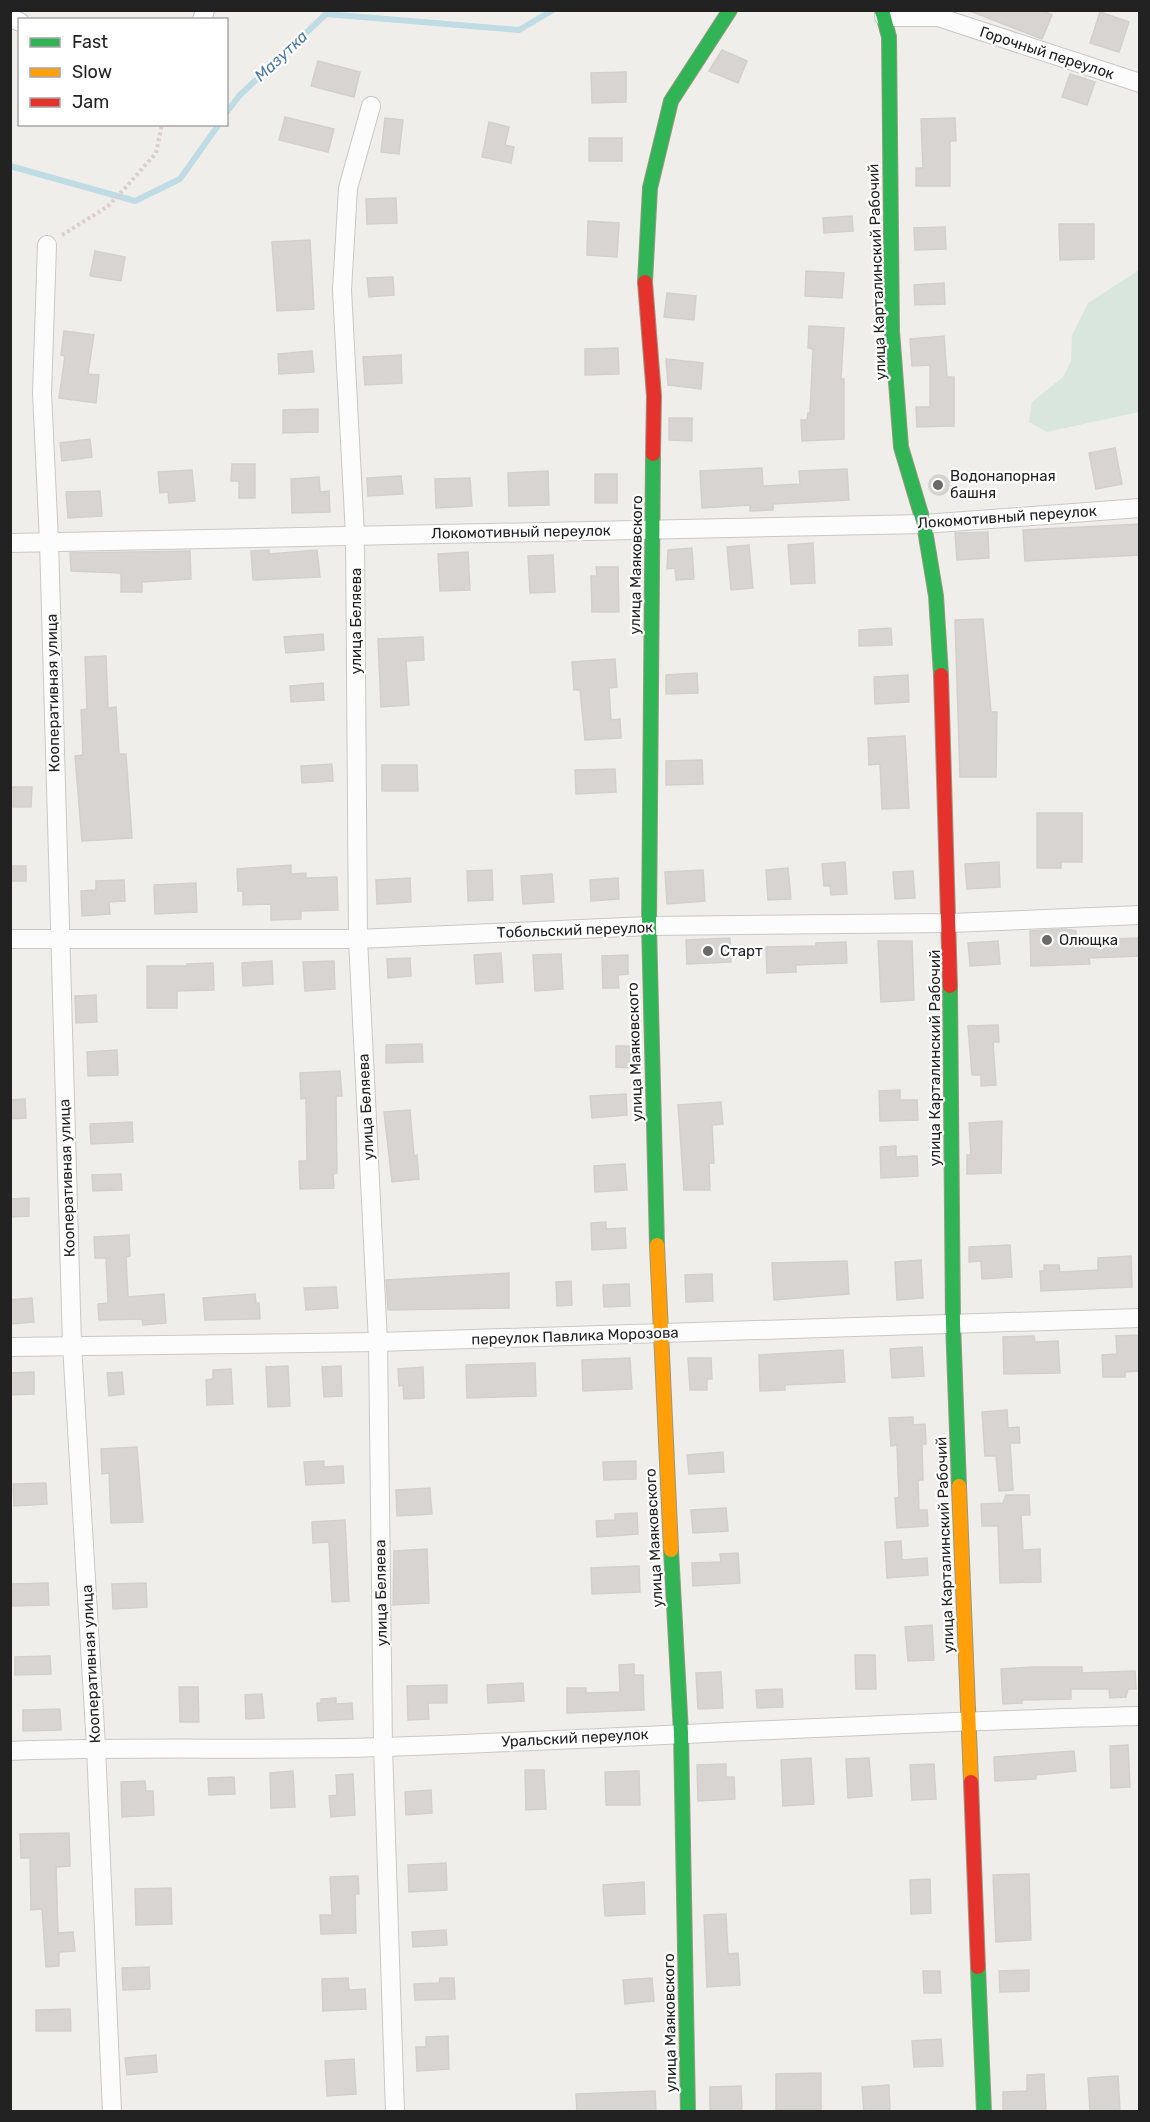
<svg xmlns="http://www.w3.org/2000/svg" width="1150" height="2122" viewBox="0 0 1150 2122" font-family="Rubik,sans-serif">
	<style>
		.wetland { fill: #d9e6de }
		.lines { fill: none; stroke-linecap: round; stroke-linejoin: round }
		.stream { stroke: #bfdbe3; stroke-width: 6 }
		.building { fill: #d7d4d2; stroke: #d3d0cc; stroke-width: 1.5 }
		.street-casing { stroke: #c9c8c7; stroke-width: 20 }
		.fast-casing { stroke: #999a82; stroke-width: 16 }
		.slow-casing { stroke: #999a82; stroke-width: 16 }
		.jam-casing { stroke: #999a82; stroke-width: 16 }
		.path { stroke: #dccecd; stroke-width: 4; stroke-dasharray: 3 3; stroke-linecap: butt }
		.street { stroke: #fdfcfc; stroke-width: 18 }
		.fast { stroke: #30b455; stroke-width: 14 }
		.slow { stroke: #ff9f0a; stroke-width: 14 }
		.jam { stroke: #e5322d; stroke-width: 14 }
		.poi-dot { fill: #6a6968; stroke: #fff; stroke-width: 2 }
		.labels { text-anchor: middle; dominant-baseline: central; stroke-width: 4.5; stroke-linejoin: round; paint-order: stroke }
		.street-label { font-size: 15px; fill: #222; stroke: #fff }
		.poi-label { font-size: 15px; fill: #222; stroke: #fff; text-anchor: start }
		.water-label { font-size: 16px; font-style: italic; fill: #4a7aab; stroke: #fff }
	</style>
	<rect width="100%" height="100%" fill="#f0eeeb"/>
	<!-- wetland -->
	<polygon class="wetland" points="1139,270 1139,412 1047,432 1029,422 1032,402 1063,377 1071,361 1072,335 1088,303"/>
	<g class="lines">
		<!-- stream -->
		<g class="stream">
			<polyline points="226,113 239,96 326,14 519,30 553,10"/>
			<polyline points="10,166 135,201 180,179 219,124"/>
		</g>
	</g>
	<!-- building -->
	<g class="building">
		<polygon points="1041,10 1052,15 1042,39 970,11"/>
		<polygon points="1100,12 1129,22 1119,52 1090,43"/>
		<polygon points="722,50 747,61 738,83 709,71"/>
		<polygon points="318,61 360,72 354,97 311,86"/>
		<polygon points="626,72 626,102 592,103 591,73"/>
		<polygon points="1070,74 1095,82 1087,105 1062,97"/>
		<polygon points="285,117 334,129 328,152 279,140"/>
		<polygon points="385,118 403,120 399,154 381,152"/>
		<polygon points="955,118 956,141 950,141 950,186 916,186 916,168 923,168 921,119"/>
		<polygon points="489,122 509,127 505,145 514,147 511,163 482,157"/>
		<rect x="589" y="138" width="33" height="23"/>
		<polygon points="396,198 397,223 367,224 366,199"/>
		<polygon points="852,216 853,231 824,233 823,218"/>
		<polygon points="588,221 619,223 617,257 587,255"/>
		<polygon points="1059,224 1094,224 1094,259 1060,260"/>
		<polygon points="945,227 946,249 915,250 914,228"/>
		<polygon points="310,240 314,309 277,311 272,242"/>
		<polygon points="95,251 125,257 121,281 90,276"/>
		<polygon points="806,271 844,273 842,298 805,296"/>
		<polygon points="393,277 394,295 369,297 367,278"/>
		<polygon points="944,283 945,304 915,305 914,285"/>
		<polygon points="667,293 696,296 694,320 664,317"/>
		<polygon points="809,326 844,328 841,379 844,379 844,439 802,441 801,420 807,420 808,413 810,413 813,349 808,348"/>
		<polygon points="64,331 94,335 88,374 99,375 96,403 59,398 65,356 61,355"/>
		<polygon points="944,336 947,377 954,377 954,426 917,427 916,407 930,407 930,365 912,366 910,339"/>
		<polygon points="618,348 619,374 585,375 585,349"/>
		<polygon points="312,351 314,372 279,374 278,354"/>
		<polygon points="401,355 402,383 365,385 363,357"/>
		<polygon points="666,359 703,363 701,389 668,385"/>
		<polygon points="318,409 318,432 283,433 283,410"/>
		<polygon points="669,418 692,418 692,441 669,440"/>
		<polygon points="90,439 92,457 62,461 60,443"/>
		<polygon points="1115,448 1122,484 1096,489 1089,453"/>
		<polygon points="232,464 255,464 255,498 239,498 239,481 231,481"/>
		<polygon points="762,468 763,486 800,484 799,471 847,469 849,500 773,504 773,510 750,511 750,505 702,508 700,471"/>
		<polygon points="192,470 195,501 169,503 168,492 160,493 158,472"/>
		<polygon points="548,471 549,505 509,506 508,473"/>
		<rect x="595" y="474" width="22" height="29"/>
		<circle cx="939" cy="485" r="10"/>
		<polygon points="401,476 403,494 368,496 367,478"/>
		<polygon points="319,477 320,492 329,491 330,512 292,513 291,479"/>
		<polygon points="470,478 472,506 436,508 435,479"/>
		<polygon points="100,491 102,516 68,518 66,492"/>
		<polygon points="1140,524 1140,555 1025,561 1023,530"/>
		<polygon points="988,532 989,558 957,560 955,533"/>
		<polygon points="813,543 815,583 791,584 788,545"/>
		<polygon points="749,545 753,588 731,590 727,547"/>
		<polygon points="692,548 694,579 676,580 675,568 667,569 668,550"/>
		<polygon points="269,550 269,554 317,550 320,577 253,580 251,551"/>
		<polygon points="190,551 191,579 142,582 142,592 121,592 121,573 71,571 70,553"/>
		<polygon points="468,552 470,590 440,591 438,554"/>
		<polygon points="553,555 555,592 530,593 528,556"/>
		<polygon points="596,567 618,567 619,612 592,612 591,576 597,576"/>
		<polygon points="983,619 991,712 997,712 996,777 960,777 955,620"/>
		<polygon points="891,628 892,645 859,646 859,630"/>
		<polygon points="323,634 324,650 286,653 284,637"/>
		<polygon points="423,637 424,660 406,661 409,705 381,707 378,639"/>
		<polygon points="106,656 108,708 116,707 119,754 126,754 132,838 82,841 75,756 83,755 81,710 87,709 85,657"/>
		<polygon points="615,659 617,687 609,688 611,720 620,719 621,738 585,740 580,690 574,690 572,662"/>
		<polygon points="697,673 698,693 666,694 666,675"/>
		<polygon points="908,675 909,702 875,704 874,677"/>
		<polygon points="323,683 324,700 291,702 290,686"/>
		<polygon points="905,736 909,808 882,809 880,764 869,765 868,738"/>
		<polygon points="702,760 703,784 666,785 666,761"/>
		<polygon points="332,764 333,781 302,783 301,766"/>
		<polygon points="382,765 417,765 418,791 382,791"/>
		<polygon points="615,769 616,792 576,794 575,770"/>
		<polygon points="13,787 32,787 31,807 13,807"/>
		<polygon points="1037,813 1082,813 1082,862 1061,862 1061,868 1037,868"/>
		<polygon points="845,862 847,894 831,895 830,886 824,886 822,864"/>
		<polygon points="999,862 1000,887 967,889 965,864"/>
		<polygon points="291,865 291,874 306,873 306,878 337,877 338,910 301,911 301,919 271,920 271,904 243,905 243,891 238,891 237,869"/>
		<rect x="10" y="866" width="16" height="15"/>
		<polygon points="788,868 791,899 768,900 766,870"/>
		<polygon points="492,870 493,900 468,901 467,871"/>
		<polygon points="703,870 705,901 667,904 665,872"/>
		<polygon points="913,871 915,898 895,899 893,872"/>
		<polygon points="552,874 554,902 523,904 521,876"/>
		<polygon points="410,878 411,902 377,904 376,880"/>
		<polygon points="618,878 619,899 591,901 590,880"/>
		<polygon points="124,880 125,901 109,902 110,914 82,916 81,891 96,890 96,881"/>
		<polygon points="196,883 197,912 155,914 154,885"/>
		<polygon points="1065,929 1076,931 1076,940 1140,938 1140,956 1089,958 1090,964 1031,966 1030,931"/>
		<polygon points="730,938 731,962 687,964 686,940"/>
		<polygon points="878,941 912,941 914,1000 881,1002"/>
		<polygon points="998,941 1000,964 970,966 968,943"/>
		<polygon points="846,942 847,963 796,965 796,972 767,973 766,947 816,946 816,943"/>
		<polygon points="501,953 503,982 476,984 474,955"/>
		<polygon points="561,954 563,989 535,991 533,955"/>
		<polygon points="628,955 628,974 618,975 619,988 603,988 602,956"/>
		<polygon points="410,958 411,976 388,978 387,959"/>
		<polygon points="272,961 273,984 243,986 242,963"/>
		<polygon points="334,961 335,989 305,991 303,962"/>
		<polygon points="213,963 214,990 177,991 177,1008 147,1008 147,966 187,966 187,964"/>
		<polygon points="96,995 97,1022 76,1023 75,996"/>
		<polygon points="998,1025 999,1042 993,1042 996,1085 981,1086 981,1075 972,1075 968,1026"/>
		<polygon points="422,1044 423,1062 386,1063 386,1045"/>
		<polygon points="616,1046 635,1046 634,1068 616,1067"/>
		<polygon points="117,1050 118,1075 88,1076 87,1052"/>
		<polygon points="340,1071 342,1096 336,1096 337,1173 333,1174 334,1188 300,1189 299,1161 307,1161 306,1098 301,1099 300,1073"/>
		<polygon points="900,1090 900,1100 917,1100 918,1120 880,1121 879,1091"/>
		<polygon points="626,1094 627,1115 592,1118 590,1096"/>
		<polygon points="25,1099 26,1118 10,1119 10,1100"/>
		<polygon points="721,1102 723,1124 712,1125 714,1163 709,1163 710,1190 684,1190 678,1105"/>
		<polygon points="410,1110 414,1156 417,1155 419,1179 392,1182 384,1112"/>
		<polygon points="1002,1121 1001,1173 967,1174 967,1155 971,1155 969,1123"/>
		<polygon points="132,1122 133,1142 91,1144 90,1124"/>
		<polygon points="896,1146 896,1157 917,1156 918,1176 881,1178 880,1147"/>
		<polygon points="625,1164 627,1190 595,1192 594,1166"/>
		<polygon points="121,1174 122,1190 93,1191 92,1175"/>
		<polygon points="29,1198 29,1216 10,1217 10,1199"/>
		<polygon points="606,1222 606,1229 625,1228 626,1248 592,1250 591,1223"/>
		<polygon points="129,1235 130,1256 126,1257 128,1297 164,1294 166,1323 143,1325 142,1319 99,1320 98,1304 108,1303 106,1258 95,1258 94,1237"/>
		<polygon points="1010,1245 1012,1277 982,1279 981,1261 969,1262 969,1247"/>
		<polygon points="1131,1256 1132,1287 1041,1291 1040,1271 1044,1271 1044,1265 1059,1265 1060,1272 1098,1270 1098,1258"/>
		<polygon points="921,1260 923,1298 897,1300 895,1262"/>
		<polygon points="847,1261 849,1294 774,1300 772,1263"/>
		<polygon points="509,1273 509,1308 388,1310 386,1280"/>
		<polygon points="712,1274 713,1301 686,1302 685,1275"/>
		<polygon points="571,1281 572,1305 557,1306 556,1282"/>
		<polygon points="629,1284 630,1306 604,1307 603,1285"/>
		<polygon points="336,1287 338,1308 306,1310 304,1288"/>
		<polygon points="255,1294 256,1303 259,1303 260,1319 205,1320 203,1298"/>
		<polygon points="32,1298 34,1322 10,1324 10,1300"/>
		<polygon points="1140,1335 1140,1371 1125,1372 1125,1377 1103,1377 1102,1355 1117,1354 1116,1336"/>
		<polygon points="1034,1336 1035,1342 1058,1341 1060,1373 1004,1374 1003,1337"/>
		<polygon points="922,1347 924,1376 892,1378 890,1349"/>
		<polygon points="843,1350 845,1382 785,1385 785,1390 760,1391 759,1355"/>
		<polygon points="630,1358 632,1389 583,1391 582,1360"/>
		<polygon points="688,1358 711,1358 712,1379 707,1379 707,1390 690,1390"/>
		<polygon points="535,1363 536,1396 467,1398 466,1365"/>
		<polygon points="288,1366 290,1406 268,1407 266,1367"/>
		<polygon points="341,1366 342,1396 324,1397 322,1367"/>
		<polygon points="423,1367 424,1398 404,1399 403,1385 399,1386 398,1369"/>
		<polygon points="231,1369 233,1404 207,1405 206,1380 213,1379 213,1370"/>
		<polygon points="34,1372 34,1394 10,1395 10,1373"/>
		<polygon points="122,1372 124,1394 109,1396 107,1373"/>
		<polygon points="1007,1410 1008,1428 1019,1427 1020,1443 1010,1443 1013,1490 999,1491 996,1456 985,1456 982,1412"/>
		<polygon points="913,1417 913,1425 925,1424 926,1444 922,1444 923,1480 918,1480 919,1510 927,1510 928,1526 897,1528 895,1498 899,1497 897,1445 891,1446 889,1418"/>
		<polygon points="137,1447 143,1522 111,1523 109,1473 102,1474 101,1449"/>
		<polygon points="723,1452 724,1472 689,1474 687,1455"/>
		<polygon points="324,1461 324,1467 343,1466 344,1483 306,1485 304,1462"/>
		<polygon points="636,1461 636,1479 604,1480 603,1462"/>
		<polygon points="46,1483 47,1504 14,1506 13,1484"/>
		<polygon points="430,1488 432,1514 397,1516 396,1490"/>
		<polygon points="1006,1495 1029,1495 1030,1515 1021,1515 1023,1550 1040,1549 1041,1582 1000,1583 998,1526 982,1526 981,1504 1003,1503"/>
		<polygon points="726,1508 728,1531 693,1533 691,1510"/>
		<polygon points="637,1513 638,1534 597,1537 596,1521 615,1520 615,1514"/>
		<polygon points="345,1520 349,1601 332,1602 329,1542 313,1543 312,1522"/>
		<polygon points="901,1541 902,1560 927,1558 928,1575 887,1578 885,1542"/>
		<polygon points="427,1549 429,1603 393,1605 394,1551"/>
		<polygon points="738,1553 740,1583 693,1586 692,1563 721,1562 720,1554"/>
		<polygon points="639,1566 640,1592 592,1594 591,1568"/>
		<polygon points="48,1583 49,1605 12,1606 11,1584"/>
		<polygon points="146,1583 147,1607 113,1609 112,1584"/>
		<polygon points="932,1625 934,1660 908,1661 905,1627"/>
		<polygon points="855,1655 875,1655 876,1689 856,1689"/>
		<polygon points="50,1656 51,1674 15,1675 15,1657"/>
		<polygon points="634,1664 634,1675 643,1675 644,1710 567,1713 567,1688 586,1688 586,1693 620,1692 619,1665"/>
		<polygon points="1032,1667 1082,1667 1082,1673 1135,1671 1136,1689 1128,1689 1126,1697 1110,1698 1109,1689 1071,1689 1071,1699 1022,1700 1022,1703 1003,1704 1001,1669"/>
		<polygon points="721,1672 723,1708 698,1709 696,1673"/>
		<polygon points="523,1683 524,1701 488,1703 487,1685"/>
		<polygon points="447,1685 447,1703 428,1703 429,1719 408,1720 407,1686"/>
		<polygon points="179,1687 198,1687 199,1722 180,1722"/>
		<polygon points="782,1689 783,1707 757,1708 756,1690"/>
		<polygon points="262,1694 264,1718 246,1719 245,1695"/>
		<polygon points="336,1698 336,1704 352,1703 353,1719 318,1721 317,1703 321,1703 321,1699"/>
		<polygon points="60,1709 61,1730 23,1731 23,1710"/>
		<polygon points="1128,1745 1130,1787 1111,1788 1110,1746"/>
		<polygon points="1074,1751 1076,1771 1036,1775 1036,1779 995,1781 994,1757"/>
		<polygon points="811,1758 814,1804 783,1806 781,1760"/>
		<polygon points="869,1758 872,1796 848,1798 846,1759"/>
		<polygon points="726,1764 726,1777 734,1777 735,1799 698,1801 697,1765"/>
		<polygon points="934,1764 936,1799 912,1800 910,1765"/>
		<polygon points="525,1770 544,1770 546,1809 526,1810"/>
		<polygon points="293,1771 295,1807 271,1808 270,1773"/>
		<polygon points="639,1771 640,1805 606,1805 605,1772"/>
		<polygon points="353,1774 355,1815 331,1817 329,1796 337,1795 336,1775"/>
		<polygon points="234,1777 235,1794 209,1795 208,1778"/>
		<polygon points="145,1781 146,1791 153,1791 154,1815 122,1817 121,1782"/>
		<polygon points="431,1790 432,1813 406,1815 405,1792"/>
		<polygon points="69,1833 70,1866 56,1867 58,1933 73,1932 75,1951 59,1952 59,1966 46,1967 42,1909 31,1910 30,1858 21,1858 20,1834"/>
		<polygon points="446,1863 447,1890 409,1892 408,1865"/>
		<polygon points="1029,1874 1031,1940 996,1942 993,1875"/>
		<polygon points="358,1876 359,1894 355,1894 356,1933 321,1934 320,1915 332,1915 330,1877"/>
		<polygon points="930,1879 931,1913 911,1914 910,1880"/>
		<polygon points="644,1882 645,1914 605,1916 603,1885"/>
		<polygon points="171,1888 172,1924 136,1925 135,1889"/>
		<polygon points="726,1914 728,1954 738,1953 740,1985 707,1987 704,1915"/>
		<polygon points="446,1930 447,1945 413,1947 412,1932"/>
		<polygon points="149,1967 150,1989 123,1990 122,1968"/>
		<polygon points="1029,1970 1029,1991 1000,1992 999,1971"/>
		<polygon points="923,1971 940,1971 941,1993 924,1993"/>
		<polygon points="348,1978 349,1990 365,1989 366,2009 323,2011 322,1979"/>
		<polygon points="440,1978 454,1978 455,1999 415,2000 414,1984 439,1983"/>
		<polygon points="652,1978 654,2001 625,2004 623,1980"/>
		<polygon points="70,2009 71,2031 36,2031 36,2010"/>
		<polygon points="448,2036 449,2069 417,2071 416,2047 426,2047 426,2037"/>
		<polygon points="941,2039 943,2066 914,2067 912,2041"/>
		<polygon points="156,2055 157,2072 127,2075 125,2058"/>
		<polygon points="354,2059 356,2094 327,2096 325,2061"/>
		<polygon points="821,2073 821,2110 776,2110 776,2074"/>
		<polygon points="1044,2074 1046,2112 1003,2112 1003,2092 1027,2091 1027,2075"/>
		<polygon points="1118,2076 1120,2110 1090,2112 1088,2078"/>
		<polygon points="889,2085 890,2112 864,2112 862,2087"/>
		<polygon points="741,2086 742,2112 710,2112 710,2087"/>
		<polygon points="655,2091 656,2112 577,2112 576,2094"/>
	</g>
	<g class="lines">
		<defs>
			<g id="street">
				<polyline points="884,17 938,17 1140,83"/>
				<polyline points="10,18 20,22"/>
				<polyline points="202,20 205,10"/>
				<polyline points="371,106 348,188 342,290 355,535 358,939 378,1342 383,1747 395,2112"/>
				<polyline points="47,245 42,393 49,541 72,1345 96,1747 112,2112"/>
				<polyline points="10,543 924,524 1140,508"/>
				<polyline points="10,939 358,939 649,926 950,923 1140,915"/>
				<polyline points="10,1347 378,1342 1140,1318"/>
				<path d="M10,1751C135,1746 260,1751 385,1747C637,1738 888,1722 1140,1716"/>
			</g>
			<g id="fast">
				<polyline points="882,10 889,37 892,331 901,447 924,524 936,596 941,675"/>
				<polyline points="645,282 650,188 671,101 730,10"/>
				<polyline points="653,454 649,926 657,1245"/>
				<polyline points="950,986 953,1323 959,1486"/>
				<polyline points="671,1550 681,1733 688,2112"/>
				<polyline points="978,1967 984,2112"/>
			</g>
			<g id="slow">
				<polyline points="657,1245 671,1550"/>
				<polyline points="959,1486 971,1782"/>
			</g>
			<g id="jam">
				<polyline points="645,282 654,396 653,454"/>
				<polyline points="941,675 950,986"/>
				<polyline points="971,1782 978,1967"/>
			</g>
		</defs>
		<!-- street casing -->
		<use href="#street" class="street-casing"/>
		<!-- fast casing -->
		<use href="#fast" class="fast-casing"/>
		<!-- slow casing -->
		<use href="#slow" class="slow-casing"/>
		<!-- jam casing -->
		<use href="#jam" class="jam-casing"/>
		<!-- path -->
		<polyline class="path" points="62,235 107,207 127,186 156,153 162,124"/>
		<!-- street -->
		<use href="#street" class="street"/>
		<!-- fast -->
		<use href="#fast" class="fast"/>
		<!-- slow -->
		<use href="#slow" class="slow"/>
		<!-- jam -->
		<use href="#jam" class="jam"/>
	</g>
	<!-- markers -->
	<g class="poi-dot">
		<circle cx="938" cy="485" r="6"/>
		<circle cx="1047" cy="940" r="6"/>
		<circle cx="708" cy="951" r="6"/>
	</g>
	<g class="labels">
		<!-- street labels -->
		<g class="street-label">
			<text transform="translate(1047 53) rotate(18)">Горочный переулок</text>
			<text transform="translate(877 272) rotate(-92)">улица Карталинский Рабочий</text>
			<text transform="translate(1007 517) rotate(-4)">Локомотивный переулок</text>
			<text transform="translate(521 532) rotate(-1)">Локомотивный переулок</text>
			<text transform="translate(636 565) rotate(-89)">улица Маяковского</text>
			<text transform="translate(356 621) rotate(-90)">улица Беляева</text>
			<text transform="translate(53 693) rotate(-91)">Кооперативная улица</text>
			<text transform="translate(575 930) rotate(-2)">Тобольский переулок</text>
			<text transform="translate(635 1052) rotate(-92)">улица Маяковского</text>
			<text transform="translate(935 1058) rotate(-90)">улица Карталинский Рабочий</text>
			<text transform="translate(366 1107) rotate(-93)">улица Беляева</text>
			<text transform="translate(67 1178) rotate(-92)">Кооперативная улица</text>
			<text transform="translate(575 1336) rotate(-2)">переулок Павлика Морозова</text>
			<text transform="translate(654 1538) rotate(-93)">улица Маяковского</text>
			<text transform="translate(945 1545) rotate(-92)">улица Карталинский Рабочий</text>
			<text transform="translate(381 1593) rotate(-91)">улица Беляева</text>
			<text transform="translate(91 1664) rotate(-93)">Кооперативная улица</text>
			<text transform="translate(575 1738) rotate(-3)">Уральский переулок</text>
			<text transform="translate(670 2023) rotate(-91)">улица Маяковского</text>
		</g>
		<!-- poi labels -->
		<g class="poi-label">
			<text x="950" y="476">Водонапорная<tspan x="950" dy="17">башня</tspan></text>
			<text x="1059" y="940">Олющка</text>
			<text x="720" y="951">Старт</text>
		</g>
		<!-- water labels -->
		<g class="water-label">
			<text transform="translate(281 56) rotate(-43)">Мазутка</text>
		</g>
	</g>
	<!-- border -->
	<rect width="1150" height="2122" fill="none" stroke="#222222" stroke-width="24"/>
	<!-- legend -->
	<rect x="18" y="18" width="210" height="108" fill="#ffffff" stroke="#a7a7a7" stroke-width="1.5"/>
	<rect x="30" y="38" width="30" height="9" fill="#30b455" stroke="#a7a7a7" stroke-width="1.5"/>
	<text x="72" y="48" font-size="18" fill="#222222">Fast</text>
	<rect x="30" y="68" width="30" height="9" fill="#ff9f0a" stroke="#a7a7a7" stroke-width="1.5"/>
	<text x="72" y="78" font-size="18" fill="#222222">Slow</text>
	<rect x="30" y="98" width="30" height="9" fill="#e5322d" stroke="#a7a7a7" stroke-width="1.5"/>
	<text x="72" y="108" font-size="18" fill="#222222">Jam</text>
</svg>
